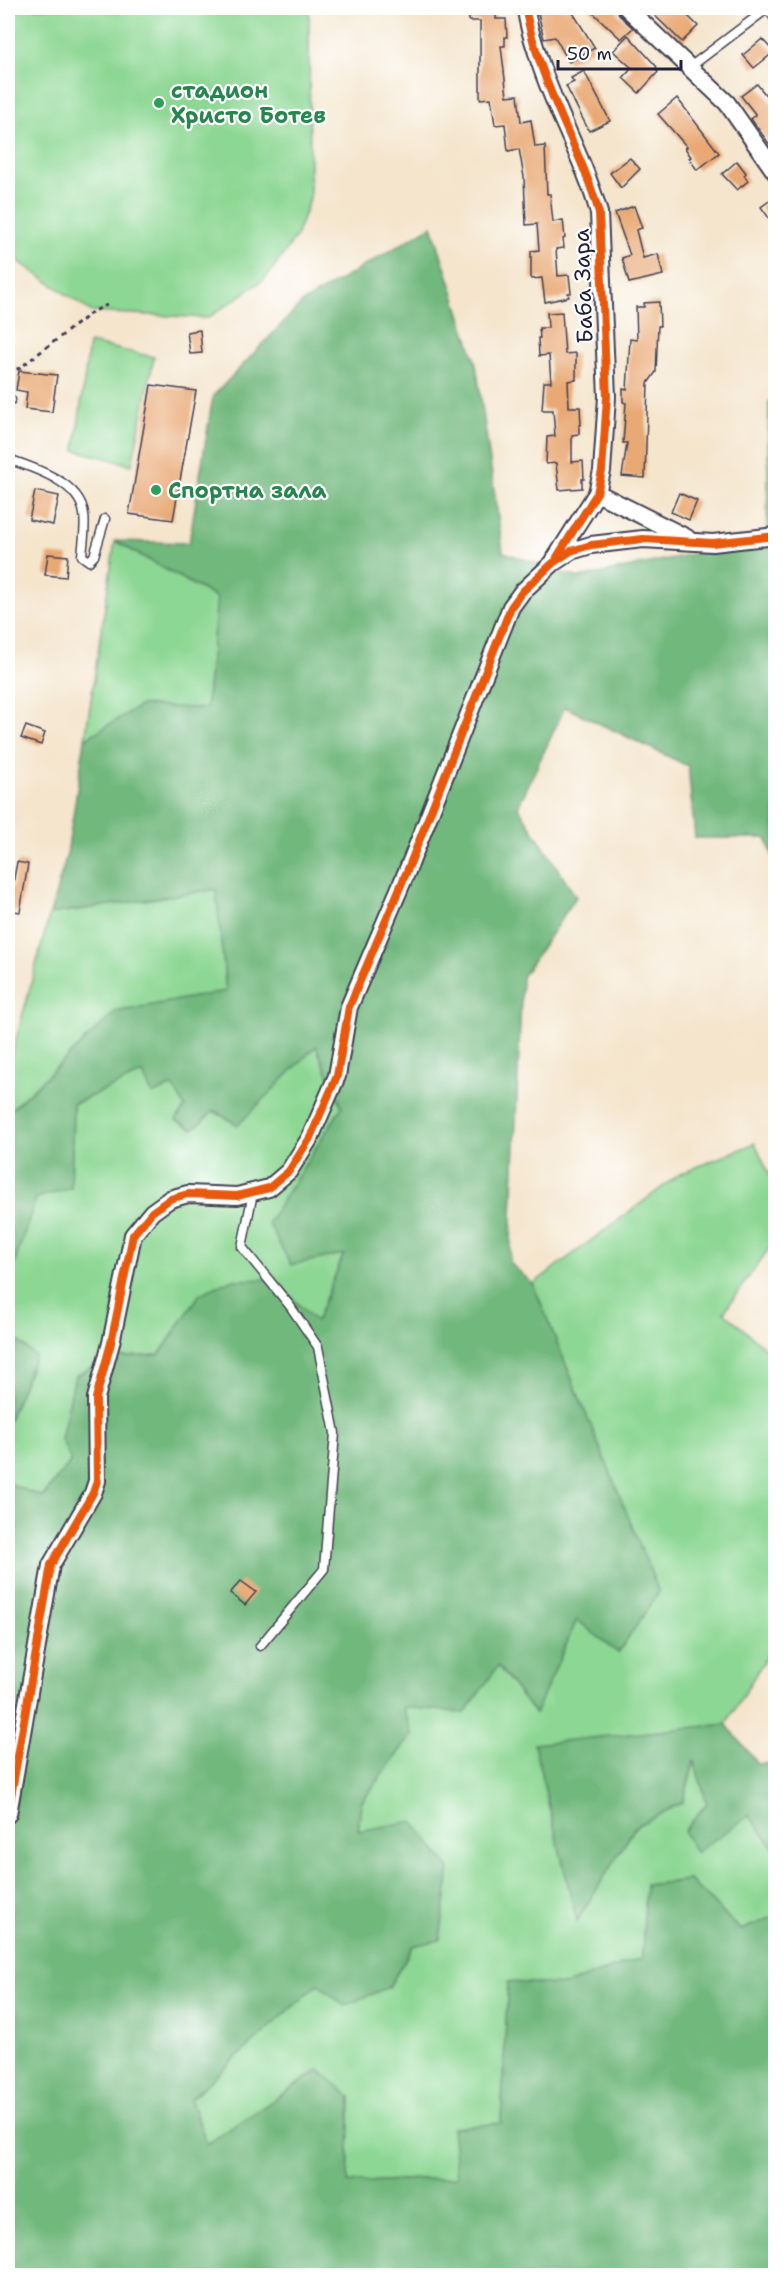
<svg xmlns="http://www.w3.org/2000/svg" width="783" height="2283" viewBox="0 0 783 2283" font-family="'Shantell Sans',sans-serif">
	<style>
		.green { fill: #8cd793; stroke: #577c67; stroke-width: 1.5 }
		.forest { fill: #71b87d; stroke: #4a6d5c; stroke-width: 1.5 }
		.building { fill: #e9a975 }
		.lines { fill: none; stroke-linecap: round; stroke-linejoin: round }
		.service-casing { stroke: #423f51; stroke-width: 11 }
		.minor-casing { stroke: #423f51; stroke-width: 20 }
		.path { stroke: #423f51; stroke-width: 3; stroke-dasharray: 4.5 4.5; stroke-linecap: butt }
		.service { stroke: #fff; stroke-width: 8 }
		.minor { stroke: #fff; stroke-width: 16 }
		.cycleway-casing { stroke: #fff; stroke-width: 11 }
		.cycleway { stroke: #e8590c; stroke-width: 8 }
		.leisure-dot { fill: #2e9e5b; stroke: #fff; stroke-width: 2 }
		.labels { text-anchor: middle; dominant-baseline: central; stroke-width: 4.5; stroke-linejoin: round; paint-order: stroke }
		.leisure-label { font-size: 22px; font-weight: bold; fill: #27864d; stroke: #fff; text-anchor: start }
		.street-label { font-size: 22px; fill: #22223b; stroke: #fff }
	</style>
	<rect width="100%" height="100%" fill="#fff"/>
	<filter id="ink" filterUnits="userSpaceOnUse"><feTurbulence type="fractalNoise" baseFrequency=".0167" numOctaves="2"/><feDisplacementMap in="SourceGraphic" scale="12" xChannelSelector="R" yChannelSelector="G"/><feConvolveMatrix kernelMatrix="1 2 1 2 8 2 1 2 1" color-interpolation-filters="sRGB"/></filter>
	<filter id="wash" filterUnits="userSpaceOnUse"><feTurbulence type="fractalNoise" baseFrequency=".008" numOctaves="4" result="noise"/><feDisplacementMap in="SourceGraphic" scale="24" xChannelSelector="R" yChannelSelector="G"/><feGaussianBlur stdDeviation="1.35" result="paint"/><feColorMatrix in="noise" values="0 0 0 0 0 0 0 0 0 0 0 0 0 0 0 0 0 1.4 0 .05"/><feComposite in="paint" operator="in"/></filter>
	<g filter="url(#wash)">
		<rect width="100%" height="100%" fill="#f4e5cc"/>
		<!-- green -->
		<g class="green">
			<polygon points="8,8 309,8 310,198 296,237 266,278 208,318 92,312 21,263 8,248"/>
			<polygon points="89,343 154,357 132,465 75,450"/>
			<polygon points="115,541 217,598 206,710 85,739"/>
			<polygon points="217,889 226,991 116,1012 8,1112 8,1068 50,914"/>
			<polygon points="316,1046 342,1107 268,1223 344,1253 316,1322 200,1294 159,1355 109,1358 71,1461 42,1497 8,1483 8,1422 35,1357 8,1332 8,1282 36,1198 71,1188 73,1104 143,1073 173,1085 185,1107 177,1120 193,1129 213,1111 238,1124"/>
			<polygon points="755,1143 775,1187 775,1240 724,1312 775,1357 776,1625 769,1652 726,1724 534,1745 577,1920 635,1827 683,1802 695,1760 707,1803 684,1831 695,1852 750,1815 775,1849 775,1916 741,1930 689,1880 646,1885 642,1958 565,1985 508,1982 501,2124 457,2177 347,2183 351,2097 207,2144 190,2099 318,1984 389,1987 413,1946 358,1832 361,1803 412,1734 403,1707 498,1666 535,1714 577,1619 658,1592 533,1284 680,1174"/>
		</g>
		<!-- forest -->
		<g class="forest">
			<polygon points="432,226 476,364 503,552 579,578 767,538 769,401 775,399 775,862 766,838 695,838 688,766 565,707 518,807 576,897 522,977 510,1263 533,1284 659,1592 618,1653 577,1620 535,1714 498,1666 465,1713 403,1707 412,1734 361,1803 358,1831 413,1821 450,1869 440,1940 413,1946 389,1987 344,2006 318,1984 190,2099 207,2144 319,2070 351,2097 348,2183 457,2177 452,2128 501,2123 508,1982 565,1985 642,1958 646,1885 689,1880 741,1930 775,1916 775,2275 8,2275 8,1483 43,1497 71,1461 61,1439 75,1376 109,1358 159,1355 200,1294 231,1280 274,1279 316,1322 344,1254 291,1265 268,1223 342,1107 316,1046 238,1125 214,1111 193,1129 176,1120 185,1107 173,1086 152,1095 143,1073 73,1104 71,1188 36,1198 8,1282 8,1113 115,1012 226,991 216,889 50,914 67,854 85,739 141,705 206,709 217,598 115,541 189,543 213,396 303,302"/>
			<polygon points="8,1332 35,1356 8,1422"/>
			<polygon points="726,1724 758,1764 775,1763 775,1849 749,1816 695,1853 684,1831 707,1803 694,1761 683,1802 635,1827 577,1921 534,1744"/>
		</g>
		<g id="blocks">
			<!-- building -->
			<g class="building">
				<polygon points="469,8 496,8 496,19 506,19 507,37 505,37 505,46 501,46 507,96 518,95 521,122 531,120 535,147 545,146 547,194 550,194 553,222 563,220 565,238 563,239 564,248 556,249 558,276 569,275 571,293 568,293 569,297 545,302 542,278 531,279 531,251 539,250 537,224 526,225 524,177 519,149 508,151 505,124 495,125 491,98 480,99 480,21 469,21"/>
				<polygon points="537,8 570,8 595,48 569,62 555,37 544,39"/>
				<polygon points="588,8 617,8 619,15 633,28 621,39"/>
				<polygon points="642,8 680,8 698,26 682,42 649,10 647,12"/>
				<polygon points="628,35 657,67 655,69 658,72 639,93 623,78 632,68 613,51"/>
				<polygon points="762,39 774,52 754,68 743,55"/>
				<polygon points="584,71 610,121 589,131 566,86 574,82 571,78"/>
				<polygon points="757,84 776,108 776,153 751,119 756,115 741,96"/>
				<polygon points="677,98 719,153 697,170 689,158 691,157 685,148 687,147 658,114"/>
				<polygon points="630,158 640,169 621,188 610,173"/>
				<polygon points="737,161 746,173 744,175 748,181 737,190 722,174"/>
				<polygon points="776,196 776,228 761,207"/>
				<polygon points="634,206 642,228 636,230 643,258 658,254 663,275 629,283 622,258 630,255 615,213"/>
				<polygon points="659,302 660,326 658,326 656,372 648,383 645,478 622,476 627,443 623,443 626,403 623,402 623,389 627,390 630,339 637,340 636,307 644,307 644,303"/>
				<polygon points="562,312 565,354 576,353 576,380 568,381 569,407 580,407 581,425 579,425 579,434 572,435 572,462 583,461 584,479 582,479 582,488 559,490 556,463 546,464 547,437 555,436 553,410 542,410 544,382 551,382 549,355 539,356 538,338 540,338 539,328 548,328 547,313"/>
				<polygon points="200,330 202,353 190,354 187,332"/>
				<polygon points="19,371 57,375 52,412 25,409 27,392 16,390"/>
				<polygon points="151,385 196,391 173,520 129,514"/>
				<polygon points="35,491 59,496 53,525 29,520"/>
				<polygon points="679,493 697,501 689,520 671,512"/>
				<polygon points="48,554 68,556 66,577 45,575"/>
				<polygon points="26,726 45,733 41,745 21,738"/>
				<polygon points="17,862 28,864 20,912 8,910 8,888 12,889"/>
				<polygon points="241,1581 256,1592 245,1605 230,1593"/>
			</g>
		</g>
	</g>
	<g filter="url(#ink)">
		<use href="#blocks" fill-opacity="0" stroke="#423f51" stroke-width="1.5"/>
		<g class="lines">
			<defs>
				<g id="service">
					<polyline points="767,8 776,20"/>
					<polyline points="690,67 768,8"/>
					<polyline points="8,400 11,400"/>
					<path d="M8,459C34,468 80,482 84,514C86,527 83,543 82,556L89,561L94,556L105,519"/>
					<polyline points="253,1193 242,1247 290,1306 318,1347 335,1433 324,1569 260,1646"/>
				</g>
				<g id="minor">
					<path d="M526,8C527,23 532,37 537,53C553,108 584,158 599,213L607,397L602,471L597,493L555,559"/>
					<polyline points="627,8 727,103 776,173"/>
					<polyline points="597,493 687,538"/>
					<polyline points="8,1814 51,1565 93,1493 97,1481 96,1398 111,1343 133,1235 152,1212 170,1199 188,1194 237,1196 269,1188 289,1171 310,1138 337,1076 349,1007 410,864 511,607 522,592 553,563 571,551 591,545 643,539 713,543 776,536"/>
				</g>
			</defs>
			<!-- service casing -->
			<use href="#service" class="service-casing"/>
			<!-- minor casing -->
			<use href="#minor" class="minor-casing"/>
			<!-- path -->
			<polyline class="path" points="8,372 20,368 92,312 107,305"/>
			<!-- service -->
			<use href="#service" class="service"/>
			<!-- minor -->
			<use href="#minor" class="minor"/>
			<defs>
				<g id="cycleway">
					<path d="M526,8C527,23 532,37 537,53C553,108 584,158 599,213L607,397L602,471L597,493L557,557"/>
					<polyline points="8,1814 51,1565 93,1493 97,1481 96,1398 111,1343 133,1235 152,1212 170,1199 188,1194 237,1196 269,1188 289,1171 310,1138 337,1076 349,1007 410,864 511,607 522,592 553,563 571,551 591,545 643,539 713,543 776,536"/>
				</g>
			</defs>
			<!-- cycleway casing -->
			<use href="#cycleway" class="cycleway-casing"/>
			<!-- cycleway -->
			<use href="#cycleway" class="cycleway"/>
		</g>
	</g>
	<!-- markers -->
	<g class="leisure-dot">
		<circle cx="159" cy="103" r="6"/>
		<circle cx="156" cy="490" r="6"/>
	</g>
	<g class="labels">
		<!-- leisure labels -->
		<g class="leisure-label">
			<text x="171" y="90">стадион<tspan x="171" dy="25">Христо Ботев</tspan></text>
			<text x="168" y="490">Спортна зала</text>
		</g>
		<!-- street labels -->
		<g class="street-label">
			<text transform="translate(583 286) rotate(-92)">Баба Зара</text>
		</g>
	</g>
	<!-- margin -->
	<rect width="783" height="2283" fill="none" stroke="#fff" stroke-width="30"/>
	<!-- scale -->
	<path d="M558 60v9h123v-9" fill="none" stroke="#22223b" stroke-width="3"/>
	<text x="567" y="60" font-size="18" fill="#22223b" stroke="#ffffff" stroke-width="4.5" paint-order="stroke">50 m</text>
</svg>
